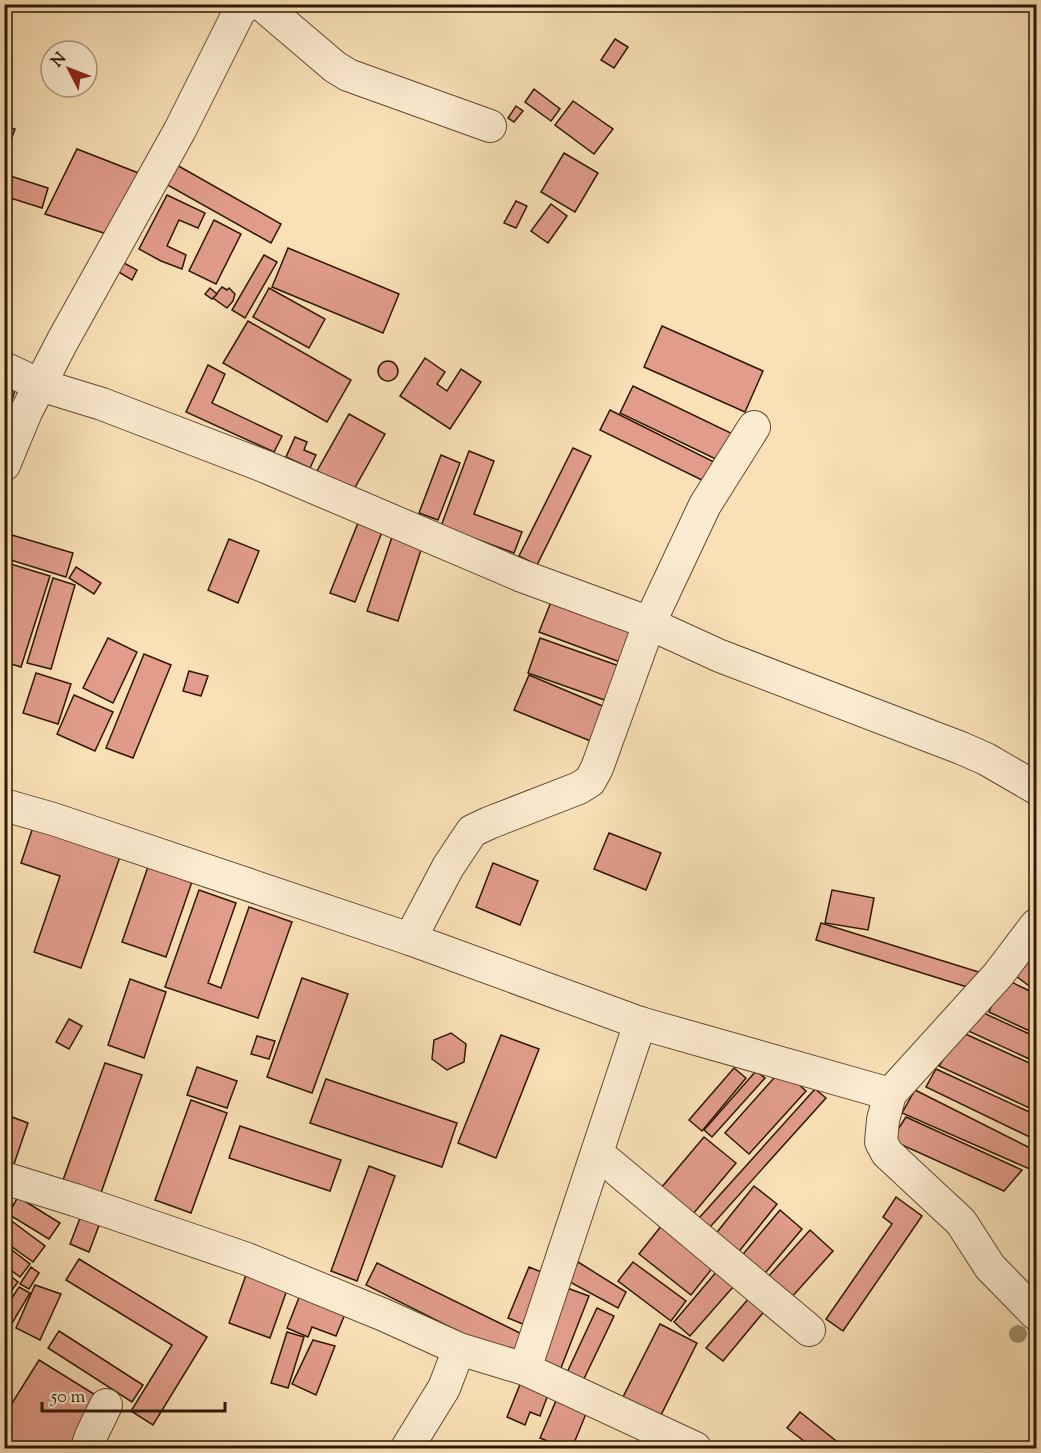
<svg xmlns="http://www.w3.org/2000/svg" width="1041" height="1453" viewBox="0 0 1041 1453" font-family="'Sorts Mill Goudy',serif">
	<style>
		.building { fill: #e19c8b; stroke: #2e1804; stroke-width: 1.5 }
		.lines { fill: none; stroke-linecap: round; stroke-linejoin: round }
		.minor-casing { stroke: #614a30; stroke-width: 34 }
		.minor { stroke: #fbebd0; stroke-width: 32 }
		.tree { fill: #a28e6a }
	</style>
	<rect width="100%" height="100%" fill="#f9e0b6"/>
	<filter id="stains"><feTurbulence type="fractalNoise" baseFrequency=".00333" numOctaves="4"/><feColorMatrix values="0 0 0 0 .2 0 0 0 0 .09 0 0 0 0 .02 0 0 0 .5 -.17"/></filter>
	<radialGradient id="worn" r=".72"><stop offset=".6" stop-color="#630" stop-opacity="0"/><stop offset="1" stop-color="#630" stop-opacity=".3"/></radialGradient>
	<!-- building -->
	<g class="building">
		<polygon points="615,39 628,47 614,68 601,60"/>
		<polygon points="534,89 560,109 551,121 525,102"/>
		<polygon points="573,101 613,129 594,154 555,125"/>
		<polygon points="516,106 523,111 514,122 508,118"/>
		<polygon points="4,126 15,129 4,159"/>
		<polygon points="77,149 141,174 113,236 45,214"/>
		<polygon points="564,153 598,173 575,212 541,192"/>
		<polygon points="175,164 281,224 271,243 164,183"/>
		<polygon points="4,174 48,188 42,208 4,196"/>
		<polygon points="167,195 205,213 198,228 179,220 167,246 186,255 182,269 161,261 139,249"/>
		<polygon points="516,201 527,206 516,228 504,223"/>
		<polygon points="551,204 567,216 548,243 531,231"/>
		<polygon points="214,220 241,234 216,284 189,271"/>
		<polygon points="288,248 399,294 383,333 272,287"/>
		<polygon points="264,255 277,262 245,318 232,310"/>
		<polygon points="122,262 137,270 132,280 117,271"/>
		<polygon points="222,287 227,290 229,288 235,294 233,301 227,308 213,298"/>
		<polygon points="210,288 217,294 212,299 205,294"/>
		<polygon points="269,288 325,319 309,348 253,317"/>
		<polygon points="248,321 351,380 327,422 223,363"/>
		<polygon points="662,326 763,371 745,412 644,367"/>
		<polygon points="425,358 445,372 437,384 447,391 461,369 481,382 450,429 400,396"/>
		<circle cx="388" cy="371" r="10"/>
		<polygon points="208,365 225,374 212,403 282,436 274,452 186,412"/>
		<polygon points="633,386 737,436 724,463 620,413"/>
		<polygon points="4,387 15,391 6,417 4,417"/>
		<polygon points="610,410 724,467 714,486 600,430"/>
		<polygon points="349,414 385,434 353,491 317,471"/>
		<polygon points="295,437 307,442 304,450 316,455 310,468 286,457"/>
		<polygon points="573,448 591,456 537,565 519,556"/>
		<polygon points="469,451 494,461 474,514 522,532 514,553 441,526"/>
		<polygon points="441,455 460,463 438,520 419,513"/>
		<polygon points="358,523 382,532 355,602 330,593"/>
		<polygon points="5,533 73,553 66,577 4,558"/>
		<polygon points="392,537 422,547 398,621 367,611"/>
		<polygon points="229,539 259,551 238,603 208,590"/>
		<polygon points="4,562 50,576 21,667 4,662"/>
		<polygon points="76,567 101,583 94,594 69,578"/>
		<polygon points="53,578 75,585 51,669 27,663"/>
		<polygon points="553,597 641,629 628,665 539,632"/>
		<polygon points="108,638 137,652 113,703 83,688"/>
		<polygon points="540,638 625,668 613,703 528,673"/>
		<polygon points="144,654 171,665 133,758 106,748"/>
		<polygon points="189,671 208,676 201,696 183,691"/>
		<polygon points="36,673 71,684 58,724 23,713"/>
		<polygon points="529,675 612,710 598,744 514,710"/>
		<polygon points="74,695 113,712 95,751 57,734"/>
		<polygon points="36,818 123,848 81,968 34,952 60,876 21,863"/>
		<polygon points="609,833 661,853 646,890 594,869"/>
		<polygon points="150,861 194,876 166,957 122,942"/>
		<polygon points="493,863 538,881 520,925 476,907"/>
		<polygon points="199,890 236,903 208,983 221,988 249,907 292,922 258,1018 165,987"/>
		<polygon points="832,890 874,898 868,930 825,923"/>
		<polygon points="821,923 985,974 980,991 816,940"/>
		<polygon points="1036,953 1036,983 1032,988 1016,976"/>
		<polygon points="302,978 348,994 312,1093 267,1077"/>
		<polygon points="1003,978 1036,994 1036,1034 989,1012"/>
		<polygon points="130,979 166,992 144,1058 108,1045"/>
		<polygon points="977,1010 1036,1037 1036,1062 964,1029"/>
		<polygon points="69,1019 82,1026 69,1049 56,1042"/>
		<polygon points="961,1032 1036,1066 1036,1111 939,1066"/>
		<polygon points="451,1033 466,1044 464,1062 447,1070 432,1059 434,1040"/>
		<polygon points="501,1035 539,1049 496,1158 458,1143"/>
		<polygon points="257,1036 275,1041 269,1059 251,1054"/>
		<polygon points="105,1063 142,1075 101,1193 63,1180"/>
		<polygon points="197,1067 237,1081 227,1108 187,1095"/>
		<polygon points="734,1068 746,1078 702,1131 689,1120"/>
		<polygon points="782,1069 806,1091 749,1154 725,1133"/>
		<polygon points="936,1069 1036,1115 1036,1140 926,1087"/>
		<polygon points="756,1071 765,1078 712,1137 704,1130"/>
		<polygon points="326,1079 457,1123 442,1167 310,1123"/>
		<polygon points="815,1089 826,1098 702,1236 691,1227"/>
		<polygon points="915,1090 1036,1151 1036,1160 1032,1170 902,1113"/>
		<polygon points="191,1100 227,1113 191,1213 155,1200"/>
		<polygon points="12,1117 28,1123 13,1167 4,1164 4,1139"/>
		<polygon points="906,1117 1022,1170 1004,1191 891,1140"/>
		<polygon points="240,1126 341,1160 330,1191 229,1158"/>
		<polygon points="704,1137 736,1163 693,1214 661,1188"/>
		<polygon points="369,1166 395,1176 357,1281 331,1271"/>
		<polygon points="754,1186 777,1204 737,1254 714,1236"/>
		<polygon points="18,1197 60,1223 49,1239 8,1214"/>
		<polygon points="896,1197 922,1216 843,1331 826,1319 892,1224 883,1217"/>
		<polygon points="780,1210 802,1229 761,1278 739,1259"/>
		<polygon points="82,1213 101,1220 89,1252 70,1244"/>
		<polygon points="9,1219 45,1246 33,1262 4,1241 4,1225"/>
		<polygon points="662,1225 714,1266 691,1295 639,1254"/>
		<polygon points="810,1230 833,1251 791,1298 768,1277"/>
		<polygon points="4,1244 30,1264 20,1277 4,1265"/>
		<polygon points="79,1259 207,1337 153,1425 131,1411 172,1345 66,1280"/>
		<polygon points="578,1262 626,1292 618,1308 568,1281"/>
		<polygon points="633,1262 686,1301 671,1321 618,1281"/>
		<polygon points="377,1263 524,1335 512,1358 366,1285"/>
		<polygon points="723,1264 740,1279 690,1336 674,1322"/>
		<polygon points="31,1267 39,1273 29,1289 20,1284"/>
		<polygon points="529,1267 551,1276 530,1327 508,1318"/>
		<polygon points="4,1271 18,1282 7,1297 4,1295"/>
		<polygon points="246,1275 287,1290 270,1338 229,1323"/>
		<polygon points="35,1285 61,1294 40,1340 16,1328"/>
		<polygon points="19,1287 30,1293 11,1325 4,1321 4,1310"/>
		<polygon points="567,1288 589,1296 559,1373 537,1365"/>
		<polygon points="756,1290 771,1303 723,1361 706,1348"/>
		<polygon points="300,1295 345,1314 336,1336 312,1327 308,1337 287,1328"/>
		<polygon points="597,1308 614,1316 580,1387 564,1379"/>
		<polygon points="660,1324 697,1343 661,1415 623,1397"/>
		<polygon points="59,1331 143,1385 132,1402 48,1348"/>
		<polygon points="287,1332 304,1337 288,1388 271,1383"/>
		<polygon points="313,1340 335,1346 316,1395 292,1384"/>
		<polygon points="39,1360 102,1399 71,1448 4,1448 4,1416"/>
		<polygon points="521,1382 549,1392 540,1416 530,1412 525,1425 507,1417"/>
		<polygon points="558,1396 588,1409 572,1448 565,1448 540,1438"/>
		<polygon points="800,1412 845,1448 813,1448 787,1428"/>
	</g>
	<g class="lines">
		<defs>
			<g id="minor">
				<polyline points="261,4 335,67 348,75 490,126"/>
				<polyline points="4,368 40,385 102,404 266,467 522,576 639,619 720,656 961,748 986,759 1036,788"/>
				<polyline points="4,465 26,412 62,342 180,130 239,12 247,4"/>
				<polyline points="4,805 53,819 410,939 640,1023 890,1094"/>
				<polyline points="1036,925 998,975 890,1094 883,1120 881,1142 887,1153 961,1222 990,1267 1036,1314"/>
				<polyline points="410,939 448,867 472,831 489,823 579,788 590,781 597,768 649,624 705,505 754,427"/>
				<polyline points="597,1153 809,1330"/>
				<polyline points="4,1178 75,1200 247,1259 384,1315 459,1349 525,1369 695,1448"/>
				<polyline points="525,1369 640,1023"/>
				<polyline points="87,1448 91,1436 106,1405"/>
				<polyline points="407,1448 444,1388 459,1349"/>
			</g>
		</defs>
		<!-- minor casing -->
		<use href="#minor" class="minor-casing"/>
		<!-- minor -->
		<use href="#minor" class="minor"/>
	</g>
	<!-- trees -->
	<circle class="tree" cx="1018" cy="1334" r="9"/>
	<!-- margin -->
	<rect width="1041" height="1453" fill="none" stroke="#f9e0b6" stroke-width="24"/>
	<rect x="6" y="6" width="1029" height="1441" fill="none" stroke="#2e1804" stroke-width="3"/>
	<rect x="12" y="12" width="1017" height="1429" fill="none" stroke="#2e1804" stroke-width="1.5"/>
	<!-- north arrow -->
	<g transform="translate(69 69) rotate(312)"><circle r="28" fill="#fbebd0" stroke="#a9977e" stroke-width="1.5"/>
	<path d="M0-4.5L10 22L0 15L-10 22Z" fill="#8f2418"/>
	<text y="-9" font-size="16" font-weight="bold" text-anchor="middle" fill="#2e1804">N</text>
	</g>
	<!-- scale -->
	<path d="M42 1402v9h183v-9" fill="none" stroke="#2e1804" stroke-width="3"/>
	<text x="51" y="1402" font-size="18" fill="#2e1804" stroke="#fbebd0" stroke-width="4.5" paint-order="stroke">50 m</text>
	<rect width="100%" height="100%" filter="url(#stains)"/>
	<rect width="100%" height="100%" fill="url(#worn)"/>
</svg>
